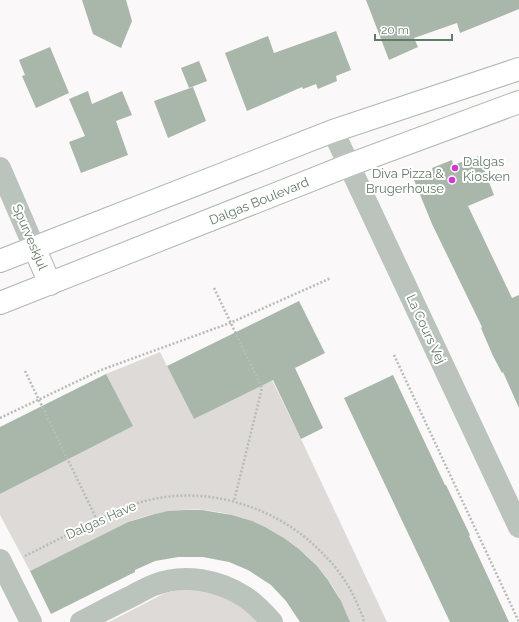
<svg xmlns="http://www.w3.org/2000/svg" width="519" height="622" viewBox="0 0 519 622" font-family="Raleway,sans-serif">
	<style>
		.green { fill: #dedad7 }
		.building { fill: #a9b6aa }
		.lines { fill: none; stroke-linecap: round; stroke-linejoin: round }
		.secondary-casing { stroke: #afbab1; stroke-width: 24 }
		.path { stroke: #b6bdb7; stroke-width: 2.5; stroke-dasharray: 2 2; stroke-linecap: butt }
		.street { stroke: #bac3bc; stroke-width: 22 }
		.secondary { stroke: #fff; stroke-width: 22 }
		.poi-dot { fill: #ce3ad7; stroke: #fff; stroke-width: 1.5 }
		.labels { text-anchor: middle; dominant-baseline: central; stroke-width: 4; stroke-linejoin: round; paint-order: stroke }
		.poi-label { font-size: 13px; fill: #627a66; stroke: #fff; text-anchor: start }
		.street-label { font-size: 13px; fill: #627a66; stroke: #fff }
	</style>
	<rect width="100%" height="100%" fill="#faf8f8"/>
	<!-- green -->
	<g class="green">
		<path d="M160,352L194,419L272,380L301,439L387,622H349C331,559 266,515 203,510C178,508 151,514 128,522L30,571L0,515V494L132,426L106,374Z"/>
		<polygon points="181,589 198,589 230,597 263,622 109,622 165,593"/>
	</g>
	<!-- building -->
	<g class="building">
		<polygon points="82,0 126,0 132,21 121,48 93,34"/>
		<polygon points="366,0 519,0 519,9 460,33 457,23 414,38 418,47 389,60"/>
		<polygon points="336,31 351,70 336,76 337,81 318,89 316,84 303,89 302,87 247,111 225,53 268,36 274,53"/>
		<polygon points="50,47 69,93 36,108 22,76 25,75 19,60"/>
		<polygon points="199,61 207,81 189,88 181,68"/>
		<polygon points="193,87 206,121 168,138 154,101"/>
		<polygon points="88,91 92,104 122,91 132,115 116,121 128,155 81,173 69,142 85,136 69,99"/>
		<polygon points="479,156 494,195 468,206 512,298 519,295 519,408 503,372 502,373 493,356 481,328 482,327 432,224 414,180 433,172 432,168 452,160 453,165"/>
		<polygon points="299,301 325,353 295,368 323,428 301,439 273,380 194,419 167,366"/>
		<polygon points="106,374 133,426 0,494 0,427"/>
		<polygon points="393,375 445,485 446,485 470,535 469,536 509,622 450,622 344,398"/>
		<polygon points="185,510 202,510 232,515 252,521 265,527 284,538 299,549 317,566 328,580 341,601 350,622 300,622 286,601 271,585 248,570 229,562 203,557 178,557 155,561 135,570 135,572 51,614 30,571 128,522 155,514 168,511"/>
	</g>
	<g class="lines">
		<defs>
			<g id="secondary">
				<polyline points="34,247 50,284"/>
				<polyline points="0,261 333,131 519,69"/>
				<polyline points="0,303 349,165 519,102"/>
			</g>
		</defs>
		<!-- secondary casing -->
		<use href="#secondary" class="secondary-casing"/>
		<!-- path -->
		<g class="path">
			<polyline points="214,288 262,388 234,501"/>
			<polyline points="394,355 519,622"/>
			<polyline points="25,371 97,520"/>
			<polyline points="0,418 101,370 230,323 331,278"/>
			<path d="M25,556C45,546 65,536 85,526C106,516 126,505 149,500C212,485 282,509 325,556C332,562 342,576 347,584C354,595 358,606 363,617L364,622"/>
		</g>
		<!-- street -->
		<g class="street">
			<polyline points="333,131 519,527"/>
			<polyline points="0,168 34,247"/>
			<polyline points="0,560 31,622"/>
			<path d="M81,622C97,614 113,605 130,597C138,593 146,588 154,585C184,573 219,580 245,597C255,603 264,613 272,622"/>
		</g>
		<!-- secondary -->
		<use href="#secondary" class="secondary"/>
	</g>
	<!-- markers -->
	<g class="poi-dot">
		<circle cx="455" cy="168" r="4"/>
		<circle cx="452" cy="180" r="4"/>
	</g>
	<g class="labels">
		<!-- poi labels -->
		<g class="poi-label">
			<text x="463" y="161">Dalgas<tspan x="463" dy="15">Kiosken</tspan></text>
			<text x="444" y="173" text-anchor="end">Diva Pizza &amp;<tspan x="444" dy="15">Brugerhouse</tspan></text>
		</g>
		<!-- street labels -->
		<g class="street-label">
			<text transform="translate(259 201) rotate(-22)">Dalgas Boulevard</text>
			<text transform="translate(30 237) rotate(67)">Spurveskjul</text>
			<text transform="translate(426 329) rotate(65)">La Cours Vej</text>
			<text transform="translate(101 520) rotate(-24)">Dalgas Have</text>
		</g>
	</g>
	<!-- scale -->
	<path d="M375 34v6h77v-6" fill="none" stroke="#627a66" stroke-width="2"/>
	<text x="381" y="34" font-size="12" fill="#627a66" stroke="#ffffff" stroke-width="3" paint-order="stroke">20 m</text>
</svg>
